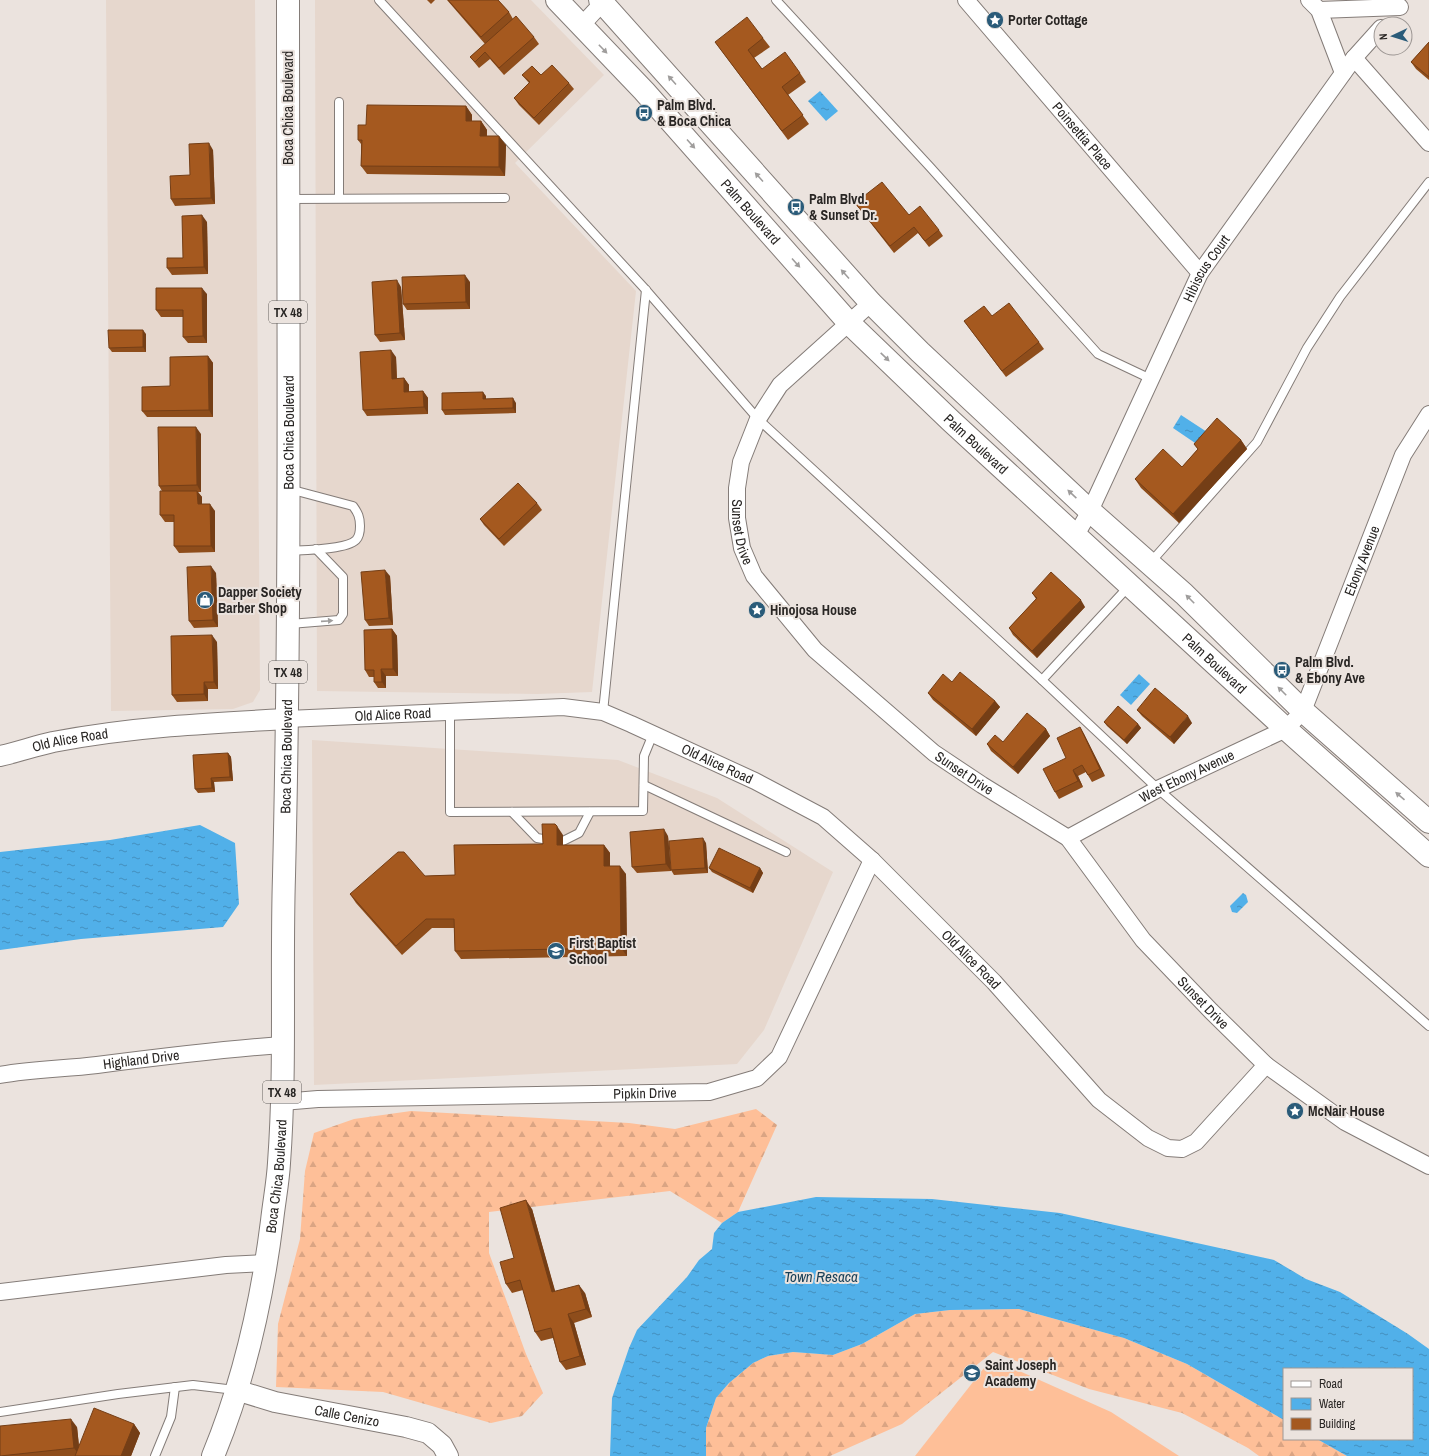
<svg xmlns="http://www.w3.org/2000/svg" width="1429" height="1456" viewBox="0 0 1429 1456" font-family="'Archivo Narrow',sans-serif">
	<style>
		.built { fill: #e6d7cd }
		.forest { fill: url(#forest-firs) }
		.garden { fill: #febf98 }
		.water { fill: url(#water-ripples) }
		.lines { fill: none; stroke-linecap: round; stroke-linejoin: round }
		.service-casing { stroke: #847c78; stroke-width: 10 }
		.minor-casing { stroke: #847c78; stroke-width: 18 }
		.tertiary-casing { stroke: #847c78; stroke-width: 22 }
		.secondary-casing { stroke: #847c78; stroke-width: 24 }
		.primary-casing { stroke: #847c78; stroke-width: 24 }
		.service { stroke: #fff; stroke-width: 8 }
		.minor { stroke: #fff; stroke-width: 16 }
		.tertiary { stroke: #fff; stroke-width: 20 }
		.secondary { stroke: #fff; stroke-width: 22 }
		.primary { stroke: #fff; stroke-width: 22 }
		.wall { fill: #8e4d1b }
		.shaded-wall { fill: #743e16 }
		.building { fill: #a5591f; stroke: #743e16 }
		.oneway { fill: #9f9d9c }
		.labels { text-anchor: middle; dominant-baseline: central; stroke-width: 4; stroke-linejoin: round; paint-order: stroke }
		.shield { fill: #ebe3de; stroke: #635f5c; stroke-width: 1 }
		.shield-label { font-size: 13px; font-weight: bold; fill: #292624 }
		.poi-label { font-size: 14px; font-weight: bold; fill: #292624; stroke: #ebe3de; text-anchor: start }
		.street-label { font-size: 14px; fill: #292624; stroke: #ebe3de }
		.water-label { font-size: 15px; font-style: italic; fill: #173f57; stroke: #ebe3de }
	</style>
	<defs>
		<pattern id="forest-firs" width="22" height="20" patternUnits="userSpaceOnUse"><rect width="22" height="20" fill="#febf98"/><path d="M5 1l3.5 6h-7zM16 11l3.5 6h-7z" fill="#daa483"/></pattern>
		<pattern id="water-ripples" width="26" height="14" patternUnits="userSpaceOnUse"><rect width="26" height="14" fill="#51b0e9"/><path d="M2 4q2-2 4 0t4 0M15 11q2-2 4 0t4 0" fill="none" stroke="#438fbd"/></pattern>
	</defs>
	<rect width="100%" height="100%" fill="#ebe3de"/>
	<!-- built -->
	<g class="built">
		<polygon points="106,0 255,0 260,690 253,702 233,709 111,711"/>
		<polygon points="315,0 531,0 604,75 515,163 636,291 592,692 537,694 317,691"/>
		<polygon points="312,740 618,760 717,798 833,872 764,1030 737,1064 314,1085"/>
	</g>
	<!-- forest -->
	<g class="forest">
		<polygon points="756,1109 777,1125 738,1212 722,1223 670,1191 489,1212 489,1253 526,1354 543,1393 522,1416 491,1423 383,1392 276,1387 278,1324 300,1239 305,1171 314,1133 354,1119 411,1111 629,1123 675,1129"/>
		<polygon points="1019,1309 1124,1338 1187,1364 1284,1420 1284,1439 1317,1439 1347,1456 1259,1456 1248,1448 1182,1413 1089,1389 993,1352 902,1424 830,1456 706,1456 706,1428 716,1398 729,1383 753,1363 768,1356 793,1352 833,1355 862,1344 915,1314 950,1310"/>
	</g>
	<!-- garden -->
	<polygon class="garden" points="1008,1366 1111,1412 1179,1456 915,1456 984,1368"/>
	<!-- water -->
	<g class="water">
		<polygon points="820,91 838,111 826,121 808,101"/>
		<polygon points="1181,415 1207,432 1201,447 1173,428"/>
		<polygon points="1139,674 1150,684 1131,705 1120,695"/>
		<polygon points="200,825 235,843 239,904 223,927 81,939 0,950 0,852 110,840"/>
		<polygon points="1243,893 1246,895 1248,902 1237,913 1232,912 1230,906"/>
		<polygon points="816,1197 932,1199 1060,1213 1274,1260 1306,1279 1340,1292 1408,1334 1429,1349 1429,1456 1347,1456 1317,1439 1412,1439 1412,1369 1284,1369 1284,1420 1187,1364 1124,1338 1019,1309 950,1310 915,1314 862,1344 833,1355 793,1352 768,1356 753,1363 729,1383 716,1398 706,1428 706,1456 610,1456 612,1398 629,1348 637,1330 687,1277 699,1260 712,1249 714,1233 722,1223 738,1212"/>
	</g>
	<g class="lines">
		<defs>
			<g id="service">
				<polyline points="379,0 646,290 758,419 1042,680 1158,789 1429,1026"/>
				<polyline points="776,0 930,167 1098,354 1151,379"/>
				<polyline points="339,198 339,102"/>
				<polyline points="289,199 505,198"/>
				<path d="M288,551C303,550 346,550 356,540C359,537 360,531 360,526C360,517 358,513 353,506L289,489"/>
				<polyline points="1150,563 1257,442 1307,348 1340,297 1429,182"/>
				<polyline points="290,624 339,620 343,614 343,577 316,549"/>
				<polyline points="1042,680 1130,585"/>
				<polyline points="450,712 450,812 643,811 644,756 653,734"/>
				<polyline points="603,712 646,290"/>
				<polyline points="644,785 786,852"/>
				<polyline points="512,812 537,838 549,840"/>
				<polyline points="563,841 579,833 590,812"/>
				<polyline points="0,1412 118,1394 193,1385 235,1390"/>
				<polyline points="155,1456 171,1417 175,1387"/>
			</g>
			<g id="minor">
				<path id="s1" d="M966,0L1200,273"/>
				<polyline points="1309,0 1319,10 1343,73"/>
				<polyline points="1319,10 1400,7"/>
				<polyline points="581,26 605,0"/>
				<polyline points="1354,58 1429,143"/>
				<path id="s2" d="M871,303L780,385L758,419L741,462L737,488V518L742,548L754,576L815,650L934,753L982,785L1068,838L1143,940L1211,1011L1266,1065L1345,1122L1429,1166"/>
				<path id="s3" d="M1076,535L1090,511L1200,273L1354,58L1381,28"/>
				<path id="s4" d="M287,719L563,707L603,712L631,724L755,781L823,817L872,860L994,982L1099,1100L1148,1138L1168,1148L1182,1149L1196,1142L1266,1065"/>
				<path id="s5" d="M1068,838L1158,789L1286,729L1303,711L1403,455L1429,414"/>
				<path id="s6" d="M0,1075C32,1069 65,1069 97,1065C159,1057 221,1049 283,1045"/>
				<path id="s7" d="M282,1102L318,1099L709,1092L757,1078L779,1057L872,860"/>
				<polyline points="0,1292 226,1265 267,1263"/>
			</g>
			<g id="tertiary">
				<path id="s8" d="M0,756C18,752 35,746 53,742C131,727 209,723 287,719"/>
				<path id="s9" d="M236,1390L275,1402L406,1427L428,1433L442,1445L448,1456"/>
			</g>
			<g id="secondary">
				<path id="s10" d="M557,0L644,91L849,323L951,421L1286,729L1429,856"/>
				<polyline points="600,0 871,303 920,352 1090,511 1184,594 1303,711 1429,822"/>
			</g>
			<g id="primary">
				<path id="s11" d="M213,1456C244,1381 262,1301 272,1221C274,1202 278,1182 279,1163C286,1067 281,971 284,876C291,584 288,292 288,0"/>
			</g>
		</defs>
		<!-- service casing -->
		<use href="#service" class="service-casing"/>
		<!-- minor casing -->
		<use href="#minor" class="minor-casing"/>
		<!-- tertiary casing -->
		<use href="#tertiary" class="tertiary-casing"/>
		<!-- secondary casing -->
		<use href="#secondary" class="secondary-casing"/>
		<!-- primary casing -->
		<use href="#primary" class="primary-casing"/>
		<!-- service -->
		<use href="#service" class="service"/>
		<!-- minor -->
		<use href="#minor" class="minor"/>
		<!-- tertiary -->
		<use href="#tertiary" class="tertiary"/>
		<!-- secondary -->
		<use href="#secondary" class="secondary"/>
		<!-- primary -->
		<use href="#primary" class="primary"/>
	</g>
	<!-- wall -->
	<g class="wall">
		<polygon points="427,0 435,0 431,4"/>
		<polygon points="447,0 498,0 509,12 513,19 534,37 539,44 504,75 490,59 479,68 470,57 485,44"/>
		<polygon points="763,38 770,47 754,58 762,69 800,73 806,82 788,95 809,124 788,140 715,42"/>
		<polygon points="1429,42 1429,80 1416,69 1411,62"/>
		<polygon points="522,75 541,75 569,83 574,89 539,125 519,105 514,98 529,83"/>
		<polygon points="466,106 472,115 472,121 481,121 487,130 487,136 506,145 505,176 367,174 361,166 361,144 358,140 366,125"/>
		<polygon points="213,150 215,204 175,206 171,199 190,175"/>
		<polygon points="855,203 909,215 939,230 943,236 929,247 918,233 894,253"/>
		<polygon points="207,222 208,274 172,275 167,268 183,258"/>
		<polygon points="470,282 470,309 407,310 403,304"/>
		<polygon points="401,287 405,340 380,342 375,335"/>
		<polygon points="207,294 207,343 188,343 183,337 183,317 161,317 156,310"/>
		<polygon points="992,316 1039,342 1044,349 1006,377 964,321"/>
		<polygon points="146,334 146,352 112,352 109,348"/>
		<polygon points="208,356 213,363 213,417 147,417 142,411"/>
		<polygon points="396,357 397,379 404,378 409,385 409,392 423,391 428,398 428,414 367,416 363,410"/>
		<polygon points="486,396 486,399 516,403 516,413 445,415 442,410"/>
		<polygon points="201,434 201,492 198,492 202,497 202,504 215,511 215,552 179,553 174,546 174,522 165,522 160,515 162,491 159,486"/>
		<polygon points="1241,440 1247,449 1179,523 1141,488 1135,479 1182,467 1198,449 1194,444"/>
		<polygon points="537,503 542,510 504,546 484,525 480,519"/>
		<polygon points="216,573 218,627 194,628 189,621"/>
		<polygon points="390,576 393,625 369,626 365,620"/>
		<polygon points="1032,593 1085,607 1037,658 1013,635 1009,628 1036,599"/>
		<polygon points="392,629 397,636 398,676 386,676 386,688 378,688 374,682 374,677 369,677 365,670"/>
		<polygon points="217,642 218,689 208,689 208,701 177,702 172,695"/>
		<polygon points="952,682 995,701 1000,707 976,736 933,700 928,693"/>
		<polygon points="1137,710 1192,723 1174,744 1142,716"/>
		<polygon points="1104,722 1138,724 1141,728 1127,744 1107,726"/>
		<polygon points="1080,727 1084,734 1105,776 1092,782 1086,772 1078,776 1083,787 1059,799 1055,792 1066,758"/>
		<polygon points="1046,729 1050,736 1018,774 991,751 987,744 1003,742"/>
		<polygon points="228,753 231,757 233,781 214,782 215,792 198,793 195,789"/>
		<polygon points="563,835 563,845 604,845 610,853 610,866 626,874 627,956 461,959 455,951 454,928 432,928 402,955 356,903 350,894 425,876 455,875 543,844"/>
		<polygon points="668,836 671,871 637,873 632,867"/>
		<polygon points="706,843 708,873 674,875 671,870"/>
		<polygon points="709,868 760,868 763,873 753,893 712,872"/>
		<polygon points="532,1209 555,1292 585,1293 592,1317 574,1323 586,1365 566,1370 560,1362 553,1338 541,1341 535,1332 523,1290 512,1293 506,1284 514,1258"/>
		<polygon points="134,1424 140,1433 131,1456 0,1456 77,1427 79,1446"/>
	</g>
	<!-- shaded-wall -->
	<g class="shaded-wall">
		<polygon points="466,106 472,115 472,130 466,121"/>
		<polygon points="481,121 487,130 486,144 480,136"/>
		<polygon points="499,136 506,145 505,176 499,167"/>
		<polygon points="209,143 213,150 215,204 211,198"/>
		<polygon points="202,215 207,222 208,274 204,267"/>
		<polygon points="465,275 470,282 470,309 466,302"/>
		<polygon points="397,280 401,287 405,340 400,333"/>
		<polygon points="202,288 207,294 207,343 203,336"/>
		<polygon points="143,330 146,334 146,352 143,347"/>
		<polygon points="391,350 396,357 397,385 392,379"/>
		<polygon points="208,356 213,363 213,417 209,410"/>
		<polygon points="404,378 409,385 409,398 404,392"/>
		<polygon points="423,391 428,398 428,414 424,407"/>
		<polygon points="483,392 486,396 486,403 483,399"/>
		<polygon points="513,398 516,403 516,413 513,408"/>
		<polygon points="196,427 201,434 201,492 197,485"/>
		<polygon points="1241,440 1247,449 1179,523 1173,514"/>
		<polygon points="197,491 202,497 202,511 198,504"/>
		<polygon points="210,504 215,511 215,552 211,546"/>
		<polygon points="211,566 216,573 218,627 213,620"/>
		<polygon points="385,570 390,576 393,625 389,618"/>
		<polygon points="1081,600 1085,607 1037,658 1032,651"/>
		<polygon points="392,629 397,636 398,676 393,669"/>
		<polygon points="212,635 217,642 218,689 214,682"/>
		<polygon points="381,669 386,676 386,688 382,682"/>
		<polygon points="204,682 208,689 208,701 204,694"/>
		<polygon points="995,701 1000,707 976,736 972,729"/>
		<polygon points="1188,716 1192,723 1174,744 1170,737"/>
		<polygon points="1138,724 1141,728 1127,744 1124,740"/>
		<polygon points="1080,727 1084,734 1105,776 1100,769"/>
		<polygon points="1046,729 1050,736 1018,774 1013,767"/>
		<polygon points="228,753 231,757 233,781 230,777"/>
		<polygon points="1073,770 1078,776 1083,787 1078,781"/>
		<polygon points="211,778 214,782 215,792 212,788"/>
		<polygon points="557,826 563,835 563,854 557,845"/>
		<polygon points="664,829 668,836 671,871 666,864"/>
		<polygon points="703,838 706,843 708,873 705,868"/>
		<polygon points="604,845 610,853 610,874 604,866"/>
		<polygon points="620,866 626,874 627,956 621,948"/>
		<polygon points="760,868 763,873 753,893 750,888"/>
		<polygon points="526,1200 532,1209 558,1301 552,1292"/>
		<polygon points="579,1285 585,1293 592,1317 586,1309"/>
		<polygon points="568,1314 574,1323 586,1365 580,1356"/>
		<polygon points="71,1419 77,1427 80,1456 74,1448"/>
		<polygon points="134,1424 140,1433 131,1456 121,1456"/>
	</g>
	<!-- building -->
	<g class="building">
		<polygon points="448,0 498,0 509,12 481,37"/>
		<polygon points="516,16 534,37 499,68 485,52 475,62 470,57"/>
		<polygon points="747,17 763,38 748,50 762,69 785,52 800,73 782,87 803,115 782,131 715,42"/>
		<polygon points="1429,42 1429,77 1411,62"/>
		<polygon points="552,65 569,83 534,118 514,98 530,82 522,75 532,66 541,75"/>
		<polygon points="367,105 466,106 466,121 481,121 480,136 499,136 499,167 361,166 362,140 358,140 358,125 366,125"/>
		<polygon points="209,143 211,198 171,199 170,176 190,175 189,144"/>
		<polygon points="882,182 909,215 920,206 939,230 925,241 914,227 890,246 855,203"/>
		<polygon points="202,215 204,267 167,268 167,258 183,258 182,216"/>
		<polygon points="465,275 466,302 403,304 402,277"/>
		<polygon points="397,280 400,333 375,335 372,282"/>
		<polygon points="156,288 202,288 203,336 183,337 183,310 156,310"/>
		<polygon points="1009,303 1039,342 1002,371 964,321 984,306 992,316"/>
		<polygon points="108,330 143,330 143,347 109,348"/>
		<polygon points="391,350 392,379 404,378 404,392 423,391 424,407 363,410 360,352"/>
		<polygon points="208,356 209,410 142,411 142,387 170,386 170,357"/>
		<polygon points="483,392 483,399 513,398 513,408 442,410 442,393"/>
		<polygon points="1217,418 1241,440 1173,514 1135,479 1163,449 1182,467 1198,449 1194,444"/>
		<polygon points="158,427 196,427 197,485 159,486"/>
		<polygon points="518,483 537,503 499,539 480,519"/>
		<polygon points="160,491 197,491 198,504 210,504 211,546 174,546 174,515 160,515"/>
		<polygon points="211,566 213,620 189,621 187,567"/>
		<polygon points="385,570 389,618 365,620 361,572"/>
		<polygon points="1051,572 1081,600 1032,651 1009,628 1037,598 1032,593"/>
		<polygon points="392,629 393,669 381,669 382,682 374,682 374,670 365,670 364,630"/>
		<polygon points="212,635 214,682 204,682 204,694 172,695 171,636"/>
		<polygon points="960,672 995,701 972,729 928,693 943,674 952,682"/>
		<polygon points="1155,688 1188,716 1170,737 1137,710"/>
		<polygon points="1118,706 1138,724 1124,740 1104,722"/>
		<polygon points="1027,713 1046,729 1013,767 987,744 995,735 1003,742"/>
		<polygon points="1080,727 1100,769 1088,775 1082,765 1073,770 1078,781 1055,792 1043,769 1066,758 1057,738"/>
		<polygon points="228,753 230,777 211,778 212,788 195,789 193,755"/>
		<polygon points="542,824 555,824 557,826 557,845 604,845 604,866 620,866 621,948 455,951 454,919 426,919 396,946 350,894 398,852 404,852 425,876 455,875 454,845 543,844"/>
		<polygon points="664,829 666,864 632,867 630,832"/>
		<polygon points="703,838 705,868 671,870 669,841"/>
		<polygon points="719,848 760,868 750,888 709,868"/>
		<polygon points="526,1200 552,1292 579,1285 586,1309 568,1314 580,1356 560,1362 551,1328 535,1332 520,1280 506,1284 500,1262 514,1258 500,1208"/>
		<polygon points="94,1408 134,1424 121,1456 75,1456"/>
		<polygon points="71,1419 74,1448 0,1456 0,1426"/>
	</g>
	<!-- one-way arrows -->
	<defs><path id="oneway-solid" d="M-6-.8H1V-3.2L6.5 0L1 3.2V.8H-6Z"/></defs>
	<g class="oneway">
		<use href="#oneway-solid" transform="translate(603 49) rotate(46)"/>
		<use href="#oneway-solid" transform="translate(672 80) rotate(-132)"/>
		<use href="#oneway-solid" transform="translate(691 144) rotate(48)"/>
		<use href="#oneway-solid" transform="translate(759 177) rotate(-132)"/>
		<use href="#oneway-solid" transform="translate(796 263) rotate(48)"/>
		<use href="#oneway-solid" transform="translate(845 274) rotate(-132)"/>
		<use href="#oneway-solid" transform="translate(885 357) rotate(44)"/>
		<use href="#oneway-solid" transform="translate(1072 494) rotate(-137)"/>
		<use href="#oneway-solid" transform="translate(1190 599) rotate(-135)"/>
		<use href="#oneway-solid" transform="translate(327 621) rotate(-4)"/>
		<use href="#oneway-solid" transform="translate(1282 691) rotate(-135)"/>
		<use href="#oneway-solid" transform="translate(1400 796) rotate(-139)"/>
	</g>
	<!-- icons -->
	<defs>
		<symbol id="sight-disc" viewBox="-11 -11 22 22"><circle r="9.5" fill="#2a5b79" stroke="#ebe3de"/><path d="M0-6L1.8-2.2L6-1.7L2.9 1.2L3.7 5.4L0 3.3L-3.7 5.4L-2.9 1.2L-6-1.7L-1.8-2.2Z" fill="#fff"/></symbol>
		<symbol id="bus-disc" viewBox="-11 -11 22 22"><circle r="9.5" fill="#2a5b79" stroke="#ebe3de"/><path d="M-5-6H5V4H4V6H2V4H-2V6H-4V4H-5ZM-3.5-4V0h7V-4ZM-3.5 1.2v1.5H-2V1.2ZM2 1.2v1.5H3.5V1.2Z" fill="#fff"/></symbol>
		<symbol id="shop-disc" viewBox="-11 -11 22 22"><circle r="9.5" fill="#2a5b79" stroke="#ebe3de"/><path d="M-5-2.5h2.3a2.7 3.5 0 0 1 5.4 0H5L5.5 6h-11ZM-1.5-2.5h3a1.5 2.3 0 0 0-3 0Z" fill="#fff"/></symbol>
		<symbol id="school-disc" viewBox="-11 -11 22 22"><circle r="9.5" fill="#2a5b79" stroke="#ebe3de"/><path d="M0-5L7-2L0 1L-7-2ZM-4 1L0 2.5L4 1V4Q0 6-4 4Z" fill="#fff"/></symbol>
	</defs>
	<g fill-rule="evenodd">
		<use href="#sight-disc" x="985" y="10" width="20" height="20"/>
		<use href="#bus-disc" x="634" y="103" width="20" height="20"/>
		<use href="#bus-disc" x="786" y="197" width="20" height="20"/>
		<use href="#shop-disc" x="195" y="590" width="20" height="20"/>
		<use href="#sight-disc" x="747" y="600" width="20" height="20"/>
		<use href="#bus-disc" x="1272" y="660" width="20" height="20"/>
		<use href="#school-disc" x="546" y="941" width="20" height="20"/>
		<use href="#sight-disc" x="1285" y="1101" width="20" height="20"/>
		<use href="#school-disc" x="962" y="1363" width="20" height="20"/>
	</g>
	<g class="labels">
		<!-- shield labels -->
		<g class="shield">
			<rect x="269" y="301" width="38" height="22" rx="3"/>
			<rect x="269" y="661" width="38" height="22" rx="3"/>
			<rect x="263" y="1081" width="38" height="22" rx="3"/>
		</g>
		<g class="shield-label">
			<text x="288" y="312">TX 48</text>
			<text x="288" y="672">TX 48</text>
			<text x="282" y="1092">TX 48</text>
		</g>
		<!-- poi labels -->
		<g class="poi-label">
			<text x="1008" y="20">Porter Cottage</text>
			<text x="657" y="105">Palm Blvd.<tspan x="657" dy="16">&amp; Boca Chica</tspan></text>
			<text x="809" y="199">Palm Blvd.<tspan x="809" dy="16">&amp; Sunset Dr.</tspan></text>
			<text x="218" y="592">Dapper Society<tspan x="218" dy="16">Barber Shop</tspan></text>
			<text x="770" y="610">Hinojosa House</text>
			<text x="1295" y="662">Palm Blvd.<tspan x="1295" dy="16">&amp; Ebony Ave</tspan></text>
			<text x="569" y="943">First Baptist<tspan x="569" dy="16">School</tspan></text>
			<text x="1308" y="1111">McNair House</text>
			<text x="985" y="1365">Saint Joseph<tspan x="985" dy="16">Academy</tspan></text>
		</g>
		<!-- street labels -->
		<g class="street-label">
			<text transform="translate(288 108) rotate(-90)">Boca Chica Boulevard</text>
			<text stroke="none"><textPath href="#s1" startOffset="179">Poinsettia Place</textPath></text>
			<text stroke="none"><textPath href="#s10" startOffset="287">Palm Boulevard</textPath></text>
			<text stroke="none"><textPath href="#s3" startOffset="297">Hibiscus Court</textPath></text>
			<text stroke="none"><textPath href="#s11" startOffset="1032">Boca Chica Boulevard</textPath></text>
			<text stroke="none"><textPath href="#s10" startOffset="611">Palm Boulevard</textPath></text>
			<text stroke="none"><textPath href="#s2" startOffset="280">Sunset Drive</textPath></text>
			<text stroke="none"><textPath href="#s5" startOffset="430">Ebony Avenue</textPath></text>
			<text stroke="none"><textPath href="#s10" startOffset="935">Palm Boulevard</textPath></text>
			<text stroke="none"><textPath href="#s4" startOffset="106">Old Alice Road</textPath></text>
			<text stroke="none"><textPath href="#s8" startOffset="72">Old Alice Road</textPath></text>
			<text stroke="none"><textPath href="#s11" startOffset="708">Boca Chica Boulevard</textPath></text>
			<text stroke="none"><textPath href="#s4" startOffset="442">Old Alice Road</textPath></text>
			<text stroke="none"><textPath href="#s2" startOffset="616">Sunset Drive</textPath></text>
			<text stroke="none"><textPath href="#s5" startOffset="134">West Ebony Avenue</textPath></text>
			<text stroke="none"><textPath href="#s4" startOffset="766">Old Alice Road</textPath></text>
			<text stroke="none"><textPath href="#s2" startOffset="952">Sunset Drive</textPath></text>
			<text stroke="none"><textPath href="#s6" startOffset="142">Highland Drive</textPath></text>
			<text stroke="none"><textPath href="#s7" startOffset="363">Pipkin Drive</textPath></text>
			<text stroke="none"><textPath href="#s11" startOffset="288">Boca Chica Boulevard</textPath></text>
			<text stroke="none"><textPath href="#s9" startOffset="114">Calle Cenizo</textPath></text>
		</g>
		<!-- water labels -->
		<g class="water-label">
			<text x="821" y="1276">Town Resaca</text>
		</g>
	</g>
	<!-- legend -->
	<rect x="1283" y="1368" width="130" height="72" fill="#ebe3de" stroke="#9d9794"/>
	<rect x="1291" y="1381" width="20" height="6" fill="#ffffff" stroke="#9d9794"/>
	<text x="1319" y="1388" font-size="12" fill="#292624">Road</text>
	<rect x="1291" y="1398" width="20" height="12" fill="url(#water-ripples)" stroke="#9d9794"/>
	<text x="1319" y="1408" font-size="12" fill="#292624">Water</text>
	<rect x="1291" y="1418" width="20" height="12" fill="#a5591f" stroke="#9d9794"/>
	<text x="1319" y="1428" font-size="12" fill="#292624">Building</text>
	<!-- north arrow -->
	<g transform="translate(1393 36) rotate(266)"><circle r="19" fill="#ebe3de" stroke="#9d9794"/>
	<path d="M0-3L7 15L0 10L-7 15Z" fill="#2a5b79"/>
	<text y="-6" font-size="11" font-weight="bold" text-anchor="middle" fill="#292624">N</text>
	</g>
</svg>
